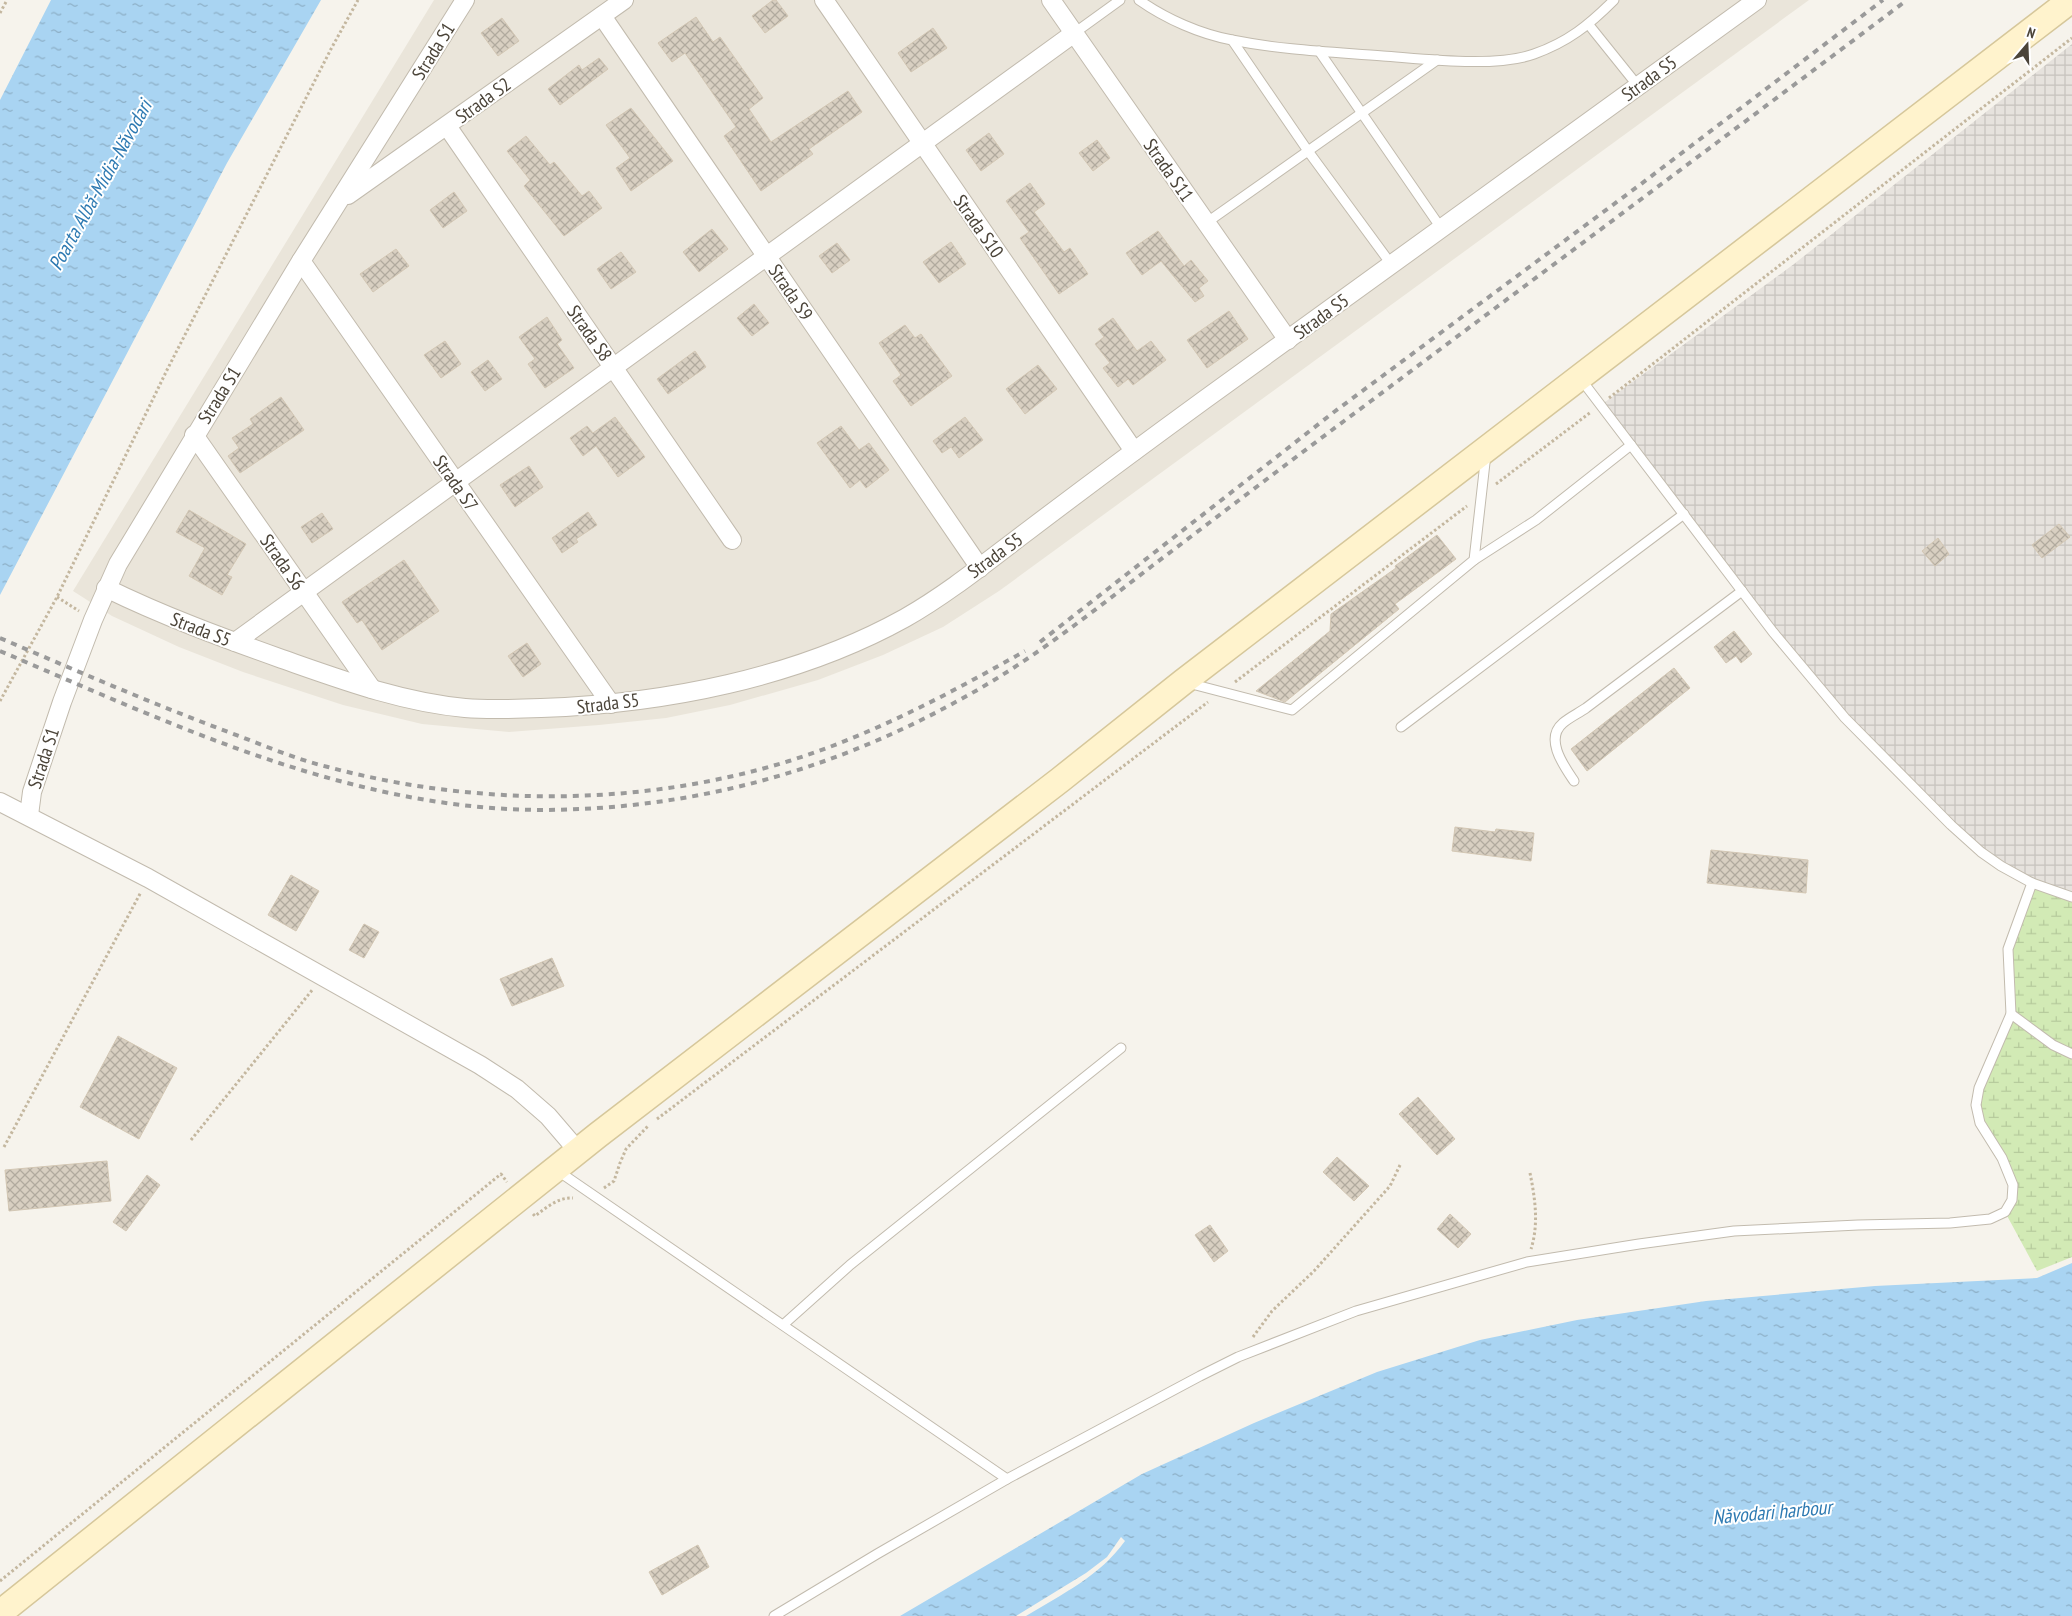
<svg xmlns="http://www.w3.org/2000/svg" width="2072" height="1616" viewBox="0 0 2072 1616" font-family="'PT Sans Narrow',sans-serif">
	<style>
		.residential { fill: #eae5da }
		.industrial { fill: url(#industrial-grid) }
		.wetland { fill: url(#wetland-marsh) }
		.water { fill: url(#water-ripples) }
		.building { fill: url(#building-cross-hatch); stroke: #d3c7b4 }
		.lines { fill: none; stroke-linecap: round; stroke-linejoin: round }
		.lane-casing { stroke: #c2bbae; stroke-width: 11 }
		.street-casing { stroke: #c2bbae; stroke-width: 20 }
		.secondary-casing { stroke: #d6c79b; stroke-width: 28 }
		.path { stroke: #c4b79f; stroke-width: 3; stroke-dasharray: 2.5 2.5; stroke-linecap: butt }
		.lane { stroke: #fff; stroke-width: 9 }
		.street { stroke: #fff; stroke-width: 18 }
		.secondary { stroke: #fff3cd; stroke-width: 25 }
		.rail { stroke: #9a9a9a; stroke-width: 4; stroke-dasharray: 6 6; stroke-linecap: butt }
		.labels { text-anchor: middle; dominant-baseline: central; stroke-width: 4; stroke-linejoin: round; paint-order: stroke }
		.street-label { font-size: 19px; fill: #4b4439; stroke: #fff }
		.water-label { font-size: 20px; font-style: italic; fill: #2e7ab2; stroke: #fff }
	</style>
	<defs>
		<pattern id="industrial-grid" width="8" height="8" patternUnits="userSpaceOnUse" patternTransform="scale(1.25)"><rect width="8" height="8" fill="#e6e2dd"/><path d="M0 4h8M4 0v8" fill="none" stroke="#c7c3be"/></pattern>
		<pattern id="wetland-marsh" width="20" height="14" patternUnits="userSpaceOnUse" patternTransform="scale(1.25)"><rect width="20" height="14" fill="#d2eab5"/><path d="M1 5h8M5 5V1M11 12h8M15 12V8" fill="none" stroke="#b6ca9c"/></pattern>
		<pattern id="water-ripples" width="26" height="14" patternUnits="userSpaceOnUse" patternTransform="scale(1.25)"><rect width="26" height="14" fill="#a9d4f2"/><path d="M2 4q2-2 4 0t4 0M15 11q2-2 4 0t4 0" fill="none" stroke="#8caec5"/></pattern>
		<pattern id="building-cross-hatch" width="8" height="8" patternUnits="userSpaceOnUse" patternTransform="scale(1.25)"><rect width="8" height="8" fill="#d8cfc1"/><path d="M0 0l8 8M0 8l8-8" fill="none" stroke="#b1aa9e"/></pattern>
	</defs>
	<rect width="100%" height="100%" fill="#f6f3ec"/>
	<!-- residential -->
	<polygon class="residential" points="434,0 1809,0 999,591 943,627 883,655 818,680 730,705 666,718 599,725 509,732 422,724 343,705 243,672 179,647 112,616 73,591"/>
	<!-- industrial -->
	<polygon class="industrial" points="2072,44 2072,897 2055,891 1981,852 1845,718 1601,405 1794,264"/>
	<!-- wetland -->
	<polygon class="wetland" points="2032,883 2072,897 2072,1257 2037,1271 2005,1212 2013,1185 1980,1123 1979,1088 2011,1014 2008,949"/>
	<!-- water -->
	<g class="water">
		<polygon points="51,0 321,0 227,163 0,595 0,100"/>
		<path d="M2072,1263V1616H1026C1062,1594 1100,1576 1125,1541L1121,1537L1107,1557L1086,1573L1016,1616H900L1142,1474L1254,1423L1377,1372L1480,1340L1577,1320L1706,1301L1875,1286L2037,1278Z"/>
	</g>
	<!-- building -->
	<g class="building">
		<polygon points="773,0 776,0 788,16 765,33 752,16"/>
		<polygon points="696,17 713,42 720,37 763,98 749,109 771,142 848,91 862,112 809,149 813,154 761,191 724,136 736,127 685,53 672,62 658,43"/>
		<polygon points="502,18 519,41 498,56 481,33"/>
		<polygon points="933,28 947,48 911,72 898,53"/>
		<polygon points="599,58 608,69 560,105 548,89 579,65 582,70"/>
		<polygon points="631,108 673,161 631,191 616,168 630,158 606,125"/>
		<polygon points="989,133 1004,154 981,171 966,150"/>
		<polygon points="526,136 550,165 554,162 582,196 589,191 602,208 564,236 524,186 530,180 507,151"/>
		<polygon points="1097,140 1110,158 1093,171 1079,153"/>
		<polygon points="1030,183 1045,204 1034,212 1064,252 1070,248 1088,274 1059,294 1020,238 1029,232 1006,201"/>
		<polygon points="454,192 467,211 443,228 430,210"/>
		<polygon points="712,229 728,249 699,272 683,252"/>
		<polygon points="1158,231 1184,266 1191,260 1208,281 1199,288 1204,296 1195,302 1161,261 1142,275 1126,253"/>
		<polygon points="951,242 966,264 939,283 923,262"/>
		<polygon points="837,243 850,260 832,273 819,256"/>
		<polygon points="396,249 409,266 373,292 360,274"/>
		<polygon points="621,252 636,272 611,289 597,269"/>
		<polygon points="754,304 769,323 752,336 737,318"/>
		<polygon points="1229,311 1248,339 1207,368 1187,340"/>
		<polygon points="547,317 562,340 557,344 574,368 545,388 528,364 535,359 519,337"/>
		<polygon points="1113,318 1137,351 1151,341 1166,360 1133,385 1128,379 1118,387 1103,368 1110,363 1095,344 1104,337 1098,329"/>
		<polygon points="905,325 915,338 921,334 952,376 911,406 893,381 901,375 879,343"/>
		<polygon points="445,341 461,364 441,378 424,355"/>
		<polygon points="695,351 706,367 668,394 657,379"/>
		<polygon points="488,360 502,379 485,391 471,372"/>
		<polygon points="1038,365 1057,389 1025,414 1006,389"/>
		<polygon points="281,397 304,430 240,473 228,456 239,448 232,438 253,424 250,419"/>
		<polygon points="615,417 645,457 618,477 596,446 583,456 570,438 587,426 593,433"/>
		<polygon points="965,417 983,440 959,458 951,447 942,453 933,441"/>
		<polygon points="841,426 859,450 869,443 889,470 866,488 860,480 850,488 817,443"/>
		<polygon points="529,466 543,487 515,507 500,485"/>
		<polygon points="189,510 246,544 227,575 232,577 222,595 189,576 205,548 176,532"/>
		<polygon points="588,512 597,525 576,539 578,542 562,553 552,538"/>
		<polygon points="322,513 333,529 312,543 301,527"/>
		<polygon points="2059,524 2070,537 2042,558 2032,545"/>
		<polygon points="1437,535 1456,559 1395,604 1399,609 1285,702 1256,691 1330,631 1331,614 1396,568 1395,566"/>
		<polygon points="1938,538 1949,554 1935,566 1922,551"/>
		<polygon points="404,560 439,611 382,650 362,620 357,623 342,602"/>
		<polygon points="1734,631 1752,654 1741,663 1736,656 1726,663 1714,647"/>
		<polygon points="527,643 541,664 523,677 508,656"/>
		<polygon points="1674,668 1690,688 1587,771 1571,749"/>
		<polygon points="1455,827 1495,832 1496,829 1534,833 1531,861 1452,851"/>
		<polygon points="1711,850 1808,860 1806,893 1707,883"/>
		<polygon points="291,875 319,891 296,931 268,915"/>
		<polygon points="364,924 379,932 364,958 349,950"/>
		<polygon points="552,958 564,986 512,1006 500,979"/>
		<polygon points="118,1036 177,1068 139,1139 80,1107"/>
		<polygon points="1418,1097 1455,1139 1437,1155 1399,1114"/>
		<polygon points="1337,1157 1369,1186 1354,1201 1323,1172"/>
		<polygon points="107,1161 111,1201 9,1211 5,1170"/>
		<polygon points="147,1175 160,1185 126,1231 113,1222"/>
		<polygon points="1450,1214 1471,1234 1458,1248 1437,1229"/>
		<polygon points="1210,1225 1228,1251 1214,1262 1195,1235"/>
		<polygon points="698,1545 709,1567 662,1595 649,1572"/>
	</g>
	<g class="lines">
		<defs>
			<g id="lane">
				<path d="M1139,0C1166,19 1200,34 1232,40C1282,50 1333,52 1383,56C1424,59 1496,68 1534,54C1568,42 1589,25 1614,0"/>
				<polyline points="1589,25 1638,86"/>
				<polyline points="1073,34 1120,0"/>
				<polyline points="1232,40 1308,151 1391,264"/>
				<polyline points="1319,51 1441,228"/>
				<polyline points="1206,223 1437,60"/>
				<polyline points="1580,378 1773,632 1845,718 1951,825 1981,852 2001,866 2032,883 2072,897"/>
				<polyline points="1474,560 1536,520 1631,445"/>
				<polyline points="1188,683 1292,710 1474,560 1486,454"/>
				<polyline points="1401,727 1684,514"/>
				<path d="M1574,781C1564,766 1544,739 1563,723C1570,717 1579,713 1586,708L1742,591"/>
				<polyline points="2011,1014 2053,1045 2072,1054"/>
				<polyline points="558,1171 1007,1479"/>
				<polyline points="783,1325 850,1265 1121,1048"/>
				<polyline points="774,1616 877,1554 1007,1479 1200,1376 1238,1357 1356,1311 1527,1262 1639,1244 1734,1231 1858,1225 1950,1223 1990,1219 2005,1212 2012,1200 2013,1185 2002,1158 1980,1123 1976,1105 1979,1088 2011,1014 2008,949 2032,883"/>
			</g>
			<g id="street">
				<polyline points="824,0 1134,451"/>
				<polyline points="1051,0 1288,340"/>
				<polyline points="602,16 980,568"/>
				<polyline points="447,126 732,540"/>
				<polyline points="348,195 624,0"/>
				<polyline points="301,261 611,704"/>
				<polyline points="194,435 372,689"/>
				<path d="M106,588C163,616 223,638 282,659C342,680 401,702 465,708C490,710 516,709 541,708C663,704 797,678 905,618C949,593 989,560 1029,530C1087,486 1145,443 1204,400C1389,267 1572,133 1757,0"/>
				<polyline points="235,642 1073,34"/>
				<polyline points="0,802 148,878 480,1065 517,1089 548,1116 578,1151"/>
				<polyline points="29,815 32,792 62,702 93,620 118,564 301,261 465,0"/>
			</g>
			<polyline id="secondary" points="0,1613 598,1135 1060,780 1183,682 2071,0"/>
		</defs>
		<!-- lane casing -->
		<use href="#lane" class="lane-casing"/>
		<!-- street casing -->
		<use href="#street" class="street-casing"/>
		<!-- secondary casing -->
		<use href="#secondary" class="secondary-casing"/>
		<!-- path -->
		<g class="path">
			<polyline points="0,13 7,0"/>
			<polyline points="1609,398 2072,38"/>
			<polyline points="1496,484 1591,412"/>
			<polyline points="57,597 79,611"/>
			<polyline points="1235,682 1467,506"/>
			<polyline points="0,701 57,597 167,370 331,49 358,0"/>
			<polyline points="657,1119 1208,702"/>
			<polyline points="191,1140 313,989"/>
			<polyline points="4,1147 141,892"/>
			<path d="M1530,1173C1535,1198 1539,1224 1531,1249"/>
			<polyline points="604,1188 614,1181 620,1163 626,1149 648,1126"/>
			<path d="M533,1214L535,1216C546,1208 558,1197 573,1198"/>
			<polyline points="1253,1337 1272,1311 1314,1271 1390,1186 1401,1163"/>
			<polyline points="0,1581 501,1174 507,1182"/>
		</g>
		<!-- lane -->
		<use href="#lane" class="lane"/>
		<!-- street -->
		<use href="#street" class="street"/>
		<!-- secondary -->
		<use href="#secondary" class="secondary"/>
		<!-- rail -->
		<g class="rail">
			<path d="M0,638C77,671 153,704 231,733C263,745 295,759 328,767C477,807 641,807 789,761C872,735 949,694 1025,651"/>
			<polyline points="1040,642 1334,412 1641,184 1883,0"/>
			<path d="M0,651C174,725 351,810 544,810C694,809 832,771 963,698C1031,661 1091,613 1152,566C1225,511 1298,455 1371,401C1550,267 1729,134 1907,0"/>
		</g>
	</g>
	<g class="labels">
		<!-- street labels -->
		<g class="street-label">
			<text transform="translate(433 51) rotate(-58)">Strada S1</text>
			<text transform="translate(1649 78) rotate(-36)">Strada S5</text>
			<text transform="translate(483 100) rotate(-36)">Strada S2</text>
			<text transform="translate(1169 170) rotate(55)">Strada S11</text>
			<text transform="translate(979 226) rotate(55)">Strada S10</text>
			<text transform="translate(791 292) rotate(56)">Strada S9</text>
			<text transform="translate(1321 316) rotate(-36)">Strada S5</text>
			<text transform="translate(590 333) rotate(55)">Strada S8</text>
			<text transform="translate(219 395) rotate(-58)">Strada S1</text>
			<text transform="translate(456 483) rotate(55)">Strada S7</text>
			<text transform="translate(995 555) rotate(-36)">Strada S5</text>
			<text transform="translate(283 562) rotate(55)">Strada S6</text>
			<text transform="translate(201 629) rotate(21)">Strada S5</text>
			<text transform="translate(608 703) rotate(-7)">Strada S5</text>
			<text transform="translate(43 758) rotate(-72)">Strada S1</text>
		</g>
		<!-- water labels -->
		<g class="water-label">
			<text transform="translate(100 185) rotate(-61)">Poarta Albă-Midia-Năvodari</text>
			<text transform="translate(1772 1512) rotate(-5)">Năvodari harbour</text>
		</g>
	</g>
	<!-- north arrow -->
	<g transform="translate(2027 45) rotate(19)" stroke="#ffffff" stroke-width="4" paint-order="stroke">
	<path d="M0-4L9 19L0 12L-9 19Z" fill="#4b4439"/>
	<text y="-8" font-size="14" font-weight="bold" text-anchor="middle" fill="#4b4439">N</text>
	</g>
</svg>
